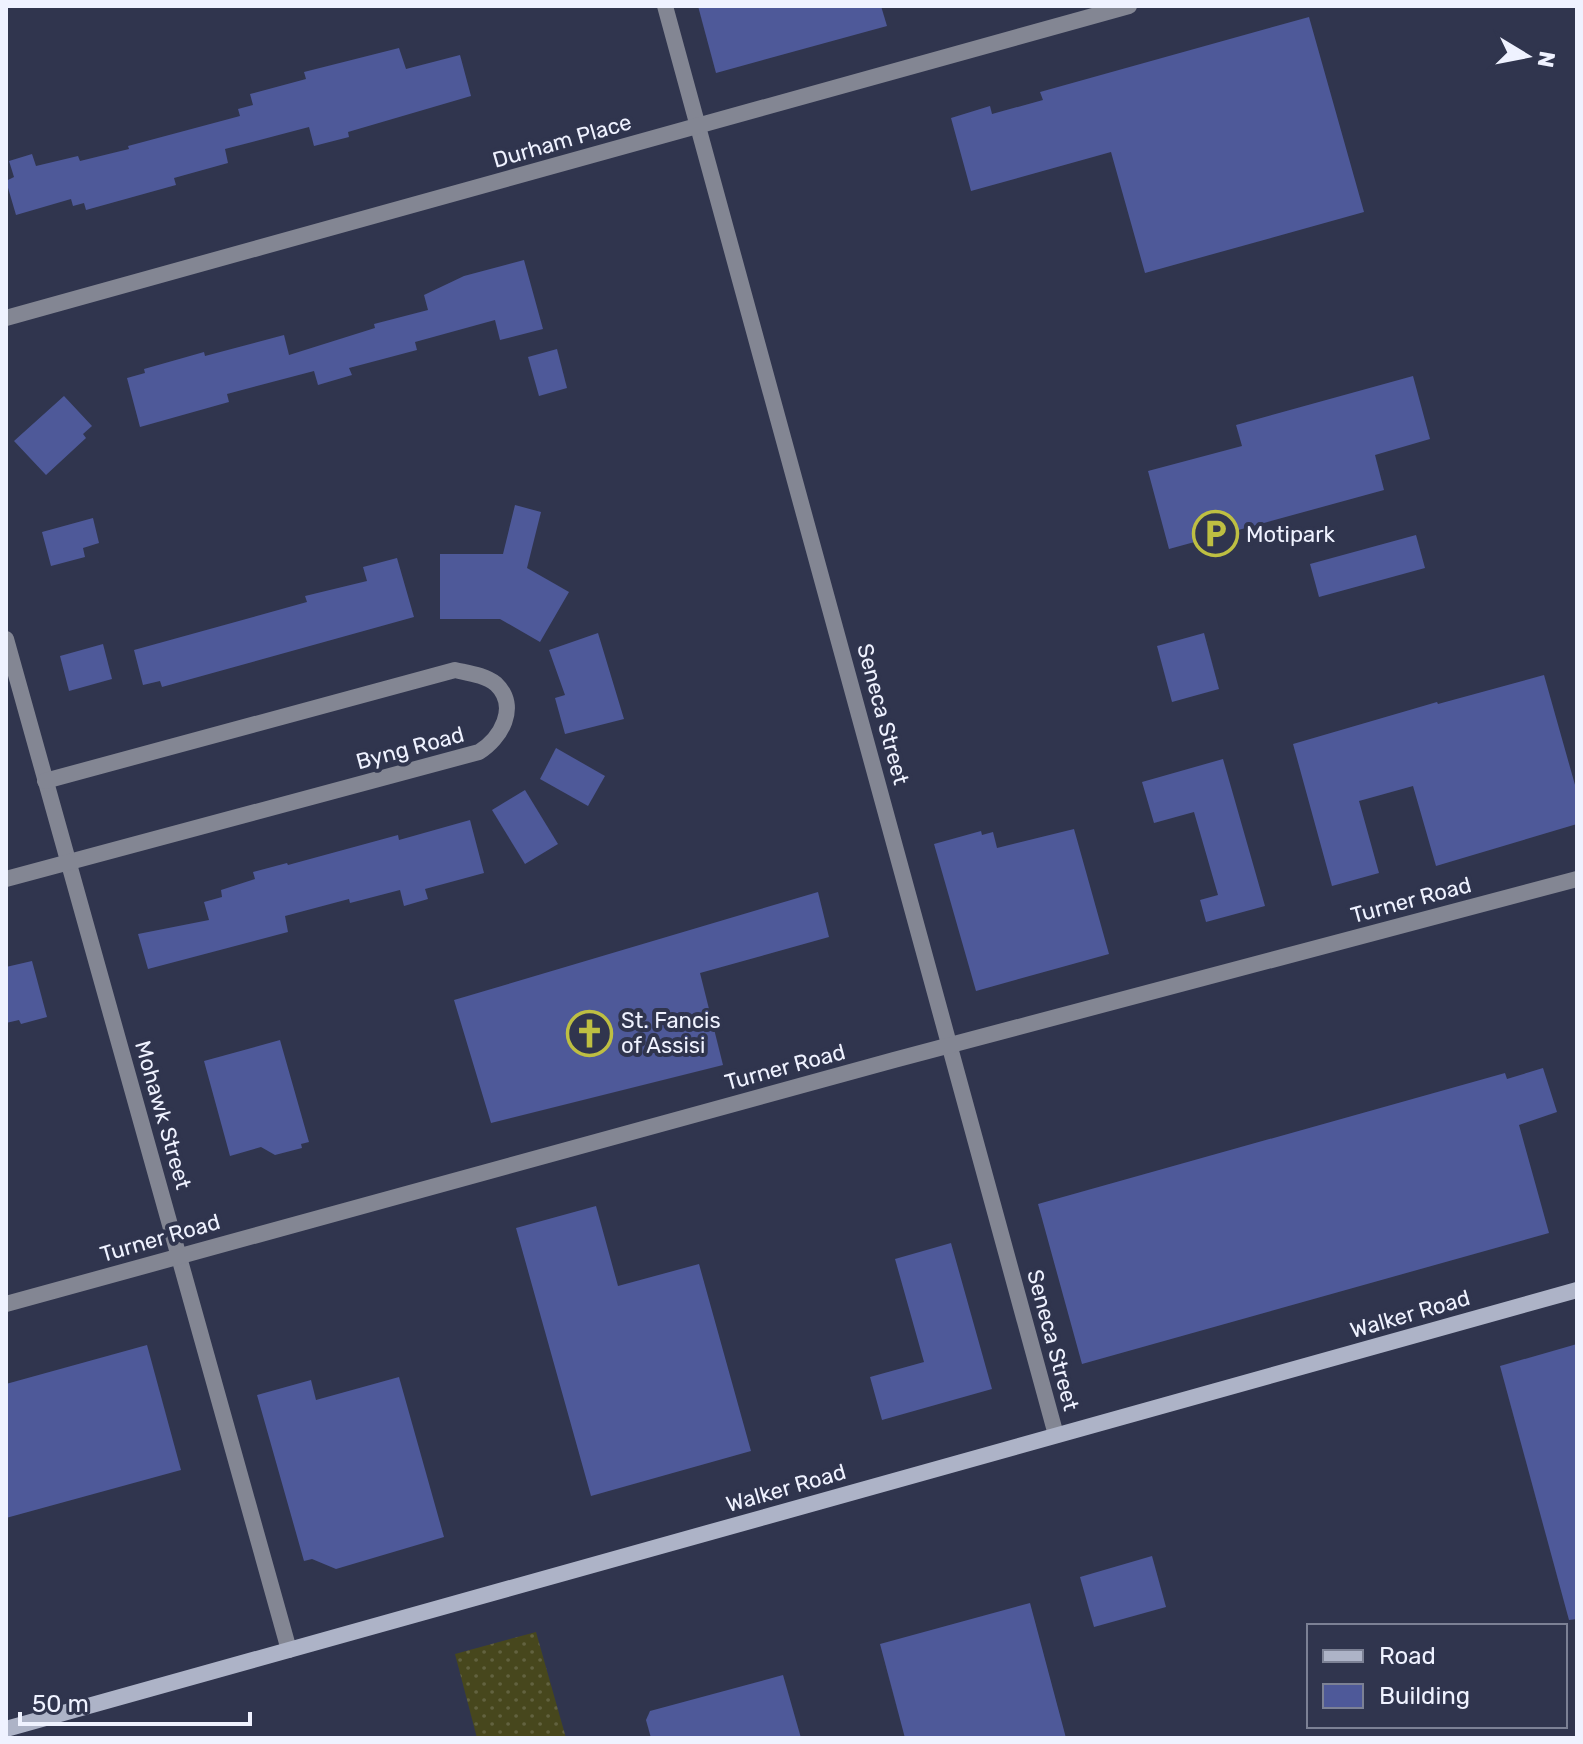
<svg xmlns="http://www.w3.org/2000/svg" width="1583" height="1744" viewBox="0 0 1583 1744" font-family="Rubik,sans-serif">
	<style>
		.grass { fill: url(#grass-dots) }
		.building { fill: #4e5999 }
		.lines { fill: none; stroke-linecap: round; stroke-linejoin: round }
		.street { stroke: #838693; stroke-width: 16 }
		.secondary { stroke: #adb3c7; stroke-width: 16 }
		.labels { text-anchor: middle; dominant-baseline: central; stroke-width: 8; stroke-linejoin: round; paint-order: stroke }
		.street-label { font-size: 22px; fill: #eff2ff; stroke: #30354e }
		.poi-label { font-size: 22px; fill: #eff2ff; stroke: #30354e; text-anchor: start }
	</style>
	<defs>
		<pattern id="grass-dots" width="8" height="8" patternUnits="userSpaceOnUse" patternTransform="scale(2)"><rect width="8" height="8" fill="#47471d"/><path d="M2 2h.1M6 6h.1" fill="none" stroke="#62623f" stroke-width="1.8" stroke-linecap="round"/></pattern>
	</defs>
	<rect width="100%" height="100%" fill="#30354e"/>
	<!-- grass -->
	<polygon class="grass" points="536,1632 566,1738 477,1738 455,1654"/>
	<!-- building -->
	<g class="building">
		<polygon points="698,6 881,6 887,26 716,73"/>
		<polygon points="1309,17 1364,212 1145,273 1111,152 971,191 951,118 990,106 992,114 1043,100 1040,92"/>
		<polygon points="399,48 406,69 460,55 471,96 348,132 349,137 314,146 309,127 225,149 228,163 174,178 176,185 86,210 84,203 73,206 71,199 16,215 6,181 14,177 9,161 32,154 36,166 78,156 80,161 129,149 128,146 240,116 238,109 253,105 250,94 306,79 304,72"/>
		<polygon points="524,260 543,329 500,340 495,320 415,342 417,350 349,368 352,375 318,385 314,371 227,394 229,402 140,427 127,378 145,373 144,369 204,352 205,356 284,335 289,355 375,328 374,324 428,310 424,295 464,276"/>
		<polygon points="557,349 567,388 539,396 528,357"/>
		<polygon points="1413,376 1430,439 1375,455 1384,490 1169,549 1148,471 1242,446 1236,425"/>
		<polygon points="64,396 92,426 83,434 86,438 46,475 14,441"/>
		<polygon points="515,505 541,512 527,568 569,592 540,642 500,619 440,619 440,554 503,554"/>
		<polygon points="93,518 99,543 83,548 85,557 51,566 42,532"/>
		<polygon points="1416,535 1425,568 1319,597 1310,564"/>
		<polygon points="397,558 414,617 162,687 160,681 143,685 134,650 307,602 305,596 367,581 363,567"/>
		<polygon points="598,633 624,719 565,734 555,698 565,695 549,650"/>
		<polygon points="1204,633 1219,689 1172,702 1157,646"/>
		<polygon points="103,644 112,679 69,691 60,656"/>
		<polygon points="1544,675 1577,792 1577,824 1436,866 1413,786 1359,801 1379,873 1332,886 1293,744 1437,702 1438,704"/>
		<polygon points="556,748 605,776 588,806 540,779"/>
		<polygon points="1223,759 1265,906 1206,922 1200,900 1218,895 1194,812 1154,823 1142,782"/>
		<polygon points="525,790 558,844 525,864 492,810"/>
		<polygon points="470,820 484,873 425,889 428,899 404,906 400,890 350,903 349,899 285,916 288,932 148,969 138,934 209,920 204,902 222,897 221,890 255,879 253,872 287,863 288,865 398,835 399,840"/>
		<polygon points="1074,829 1109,954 976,991 934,844 981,831 982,835 993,832 997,848"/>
		<polygon points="818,892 829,937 700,973 723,1065 491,1123 454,1000"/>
		<polygon points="32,961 47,1017 21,1024 19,1020 6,1023 6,967"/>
		<polygon points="280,1040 309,1142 301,1144 302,1148 275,1155 261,1147 230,1156 204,1061"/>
		<polygon points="1543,1068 1557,1112 1519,1125 1549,1233 1082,1364 1038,1204 1505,1073 1507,1079"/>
		<polygon points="596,1206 618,1286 699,1264 751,1451 591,1496 516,1228"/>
		<polygon points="951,1243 992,1389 882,1420 870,1377 924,1362 895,1259"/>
		<polygon points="1577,1344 1577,1619 1569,1620 1500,1366"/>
		<polygon points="147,1345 181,1470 6,1518 6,1384"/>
		<polygon points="399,1377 444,1537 336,1569 312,1559 304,1561 257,1395 311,1380 316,1400"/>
		<polygon points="1152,1556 1166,1607 1094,1627 1080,1577"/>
		<polygon points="1030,1603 1066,1738 905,1738 880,1644"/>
		<polygon points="783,1675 801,1738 651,1738 646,1720 650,1711"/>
	</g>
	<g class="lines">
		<!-- street -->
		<g class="street">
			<polyline points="665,6 1056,1435"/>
			<polyline points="6,318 1129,6"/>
			<polyline points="6,639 289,1650"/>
			<path d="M6,879L479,752C500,739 520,707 496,684C485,675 468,673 455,670L45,781"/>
			<polyline points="6,1304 894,1060 1577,879"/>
		</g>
		<!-- secondary -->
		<polyline class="secondary" points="6,1729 1577,1290"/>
	</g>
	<!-- icons -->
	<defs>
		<symbol id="parking-ring" viewBox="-11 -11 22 22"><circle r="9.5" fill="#30354e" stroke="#bebf42" stroke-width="1.5"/><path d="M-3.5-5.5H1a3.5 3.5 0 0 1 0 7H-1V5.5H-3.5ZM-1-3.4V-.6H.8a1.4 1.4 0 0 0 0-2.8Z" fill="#bebf42"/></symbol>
		<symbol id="church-ring" viewBox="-11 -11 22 22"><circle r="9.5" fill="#30354e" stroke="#bebf42" stroke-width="1.5"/><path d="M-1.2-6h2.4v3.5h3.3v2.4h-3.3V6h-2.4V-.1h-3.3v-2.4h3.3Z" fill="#bebf42"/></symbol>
	</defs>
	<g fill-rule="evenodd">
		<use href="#parking-ring" x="1190" y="508" width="51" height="51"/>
		<use href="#church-ring" x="564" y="1008" width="51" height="51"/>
	</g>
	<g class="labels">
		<!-- street labels -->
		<g class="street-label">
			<text transform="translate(562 141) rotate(-16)">Durham Place</text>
			<text transform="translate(883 714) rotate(75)">Seneca Street</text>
			<text transform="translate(410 748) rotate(-15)">Byng Road</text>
			<text transform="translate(1411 900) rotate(-15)">Turner Road</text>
			<text transform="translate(785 1067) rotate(-15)">Turner Road</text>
			<text transform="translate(163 1115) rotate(74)">Mohawk Street</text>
			<text transform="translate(160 1238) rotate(-16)">Turner Road</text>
			<text transform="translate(1410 1314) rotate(-16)">Walker Road</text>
			<text transform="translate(1053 1340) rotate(75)">Seneca Street</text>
			<text transform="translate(786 1488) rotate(-16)">Walker Road</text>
		</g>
		<!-- poi labels -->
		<g class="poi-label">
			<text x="1246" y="534">Motipark</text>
			<text x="621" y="1020">St. Fancis<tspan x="621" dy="25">of Assisi</tspan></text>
		</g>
	</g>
	<!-- border -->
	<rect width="1583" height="1744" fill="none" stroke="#eff2ff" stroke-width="16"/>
	<!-- legend -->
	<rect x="1307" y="1624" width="260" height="104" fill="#30354e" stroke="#7c8195" stroke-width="2"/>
	<rect x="1323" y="1650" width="40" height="12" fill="#adb3c7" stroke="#7c8195" stroke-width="2"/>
	<text x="1379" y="1664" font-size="24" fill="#eff2ff">Road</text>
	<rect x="1323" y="1684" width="40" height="24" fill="#4e5999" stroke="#7c8195" stroke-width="2"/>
	<text x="1379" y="1704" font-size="24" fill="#eff2ff">Building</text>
	<!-- north arrow -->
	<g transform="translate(1527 56) rotate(100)" stroke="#30354e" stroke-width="6" paint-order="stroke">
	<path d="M0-6L14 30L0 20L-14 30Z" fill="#eff2ff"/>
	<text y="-12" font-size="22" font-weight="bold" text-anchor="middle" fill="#eff2ff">N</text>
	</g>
	<!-- scale -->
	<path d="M20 1712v12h230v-12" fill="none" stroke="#eff2ff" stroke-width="4"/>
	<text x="32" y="1712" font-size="24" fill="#eff2ff" stroke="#30354e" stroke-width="6" paint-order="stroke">50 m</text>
</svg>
